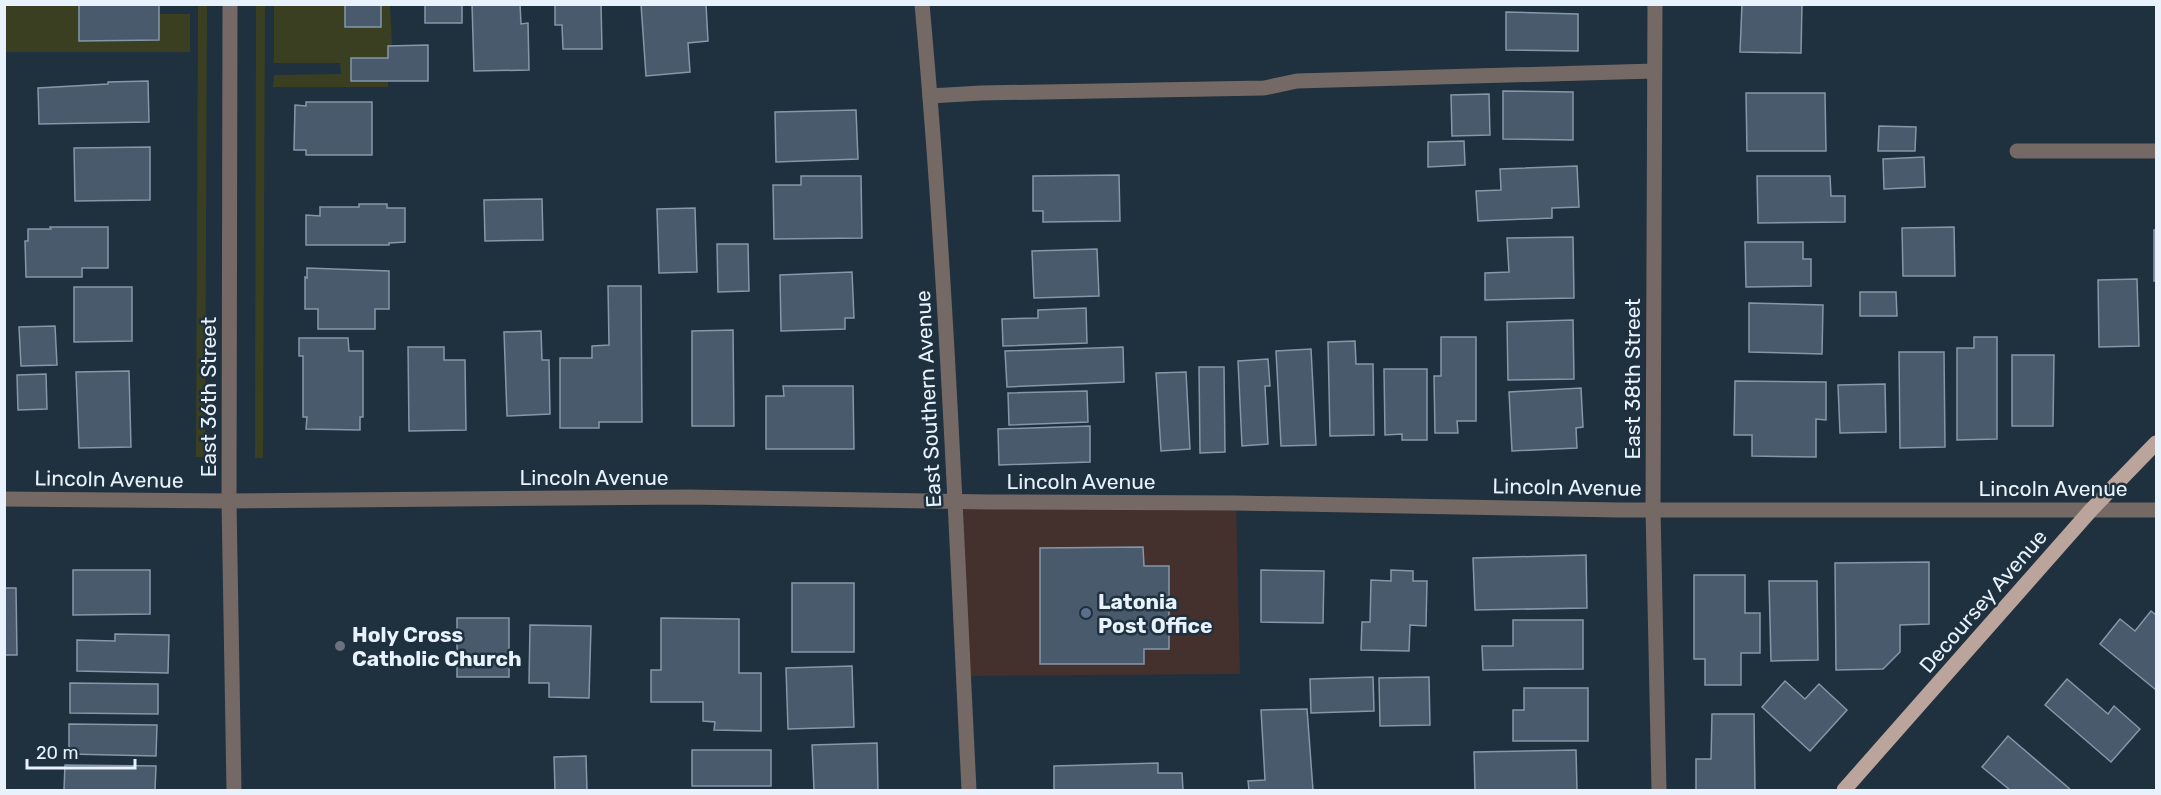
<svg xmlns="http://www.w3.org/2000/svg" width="2161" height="795" viewBox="0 0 2161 795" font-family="Rubik,sans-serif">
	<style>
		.commercial { fill: #44302c }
		.green { fill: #3a3f21 }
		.building { fill: #485a6b; stroke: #8498aa; stroke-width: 1.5 }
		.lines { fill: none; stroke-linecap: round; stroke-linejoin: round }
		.minor { stroke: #746965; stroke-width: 15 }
		.major { stroke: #bba49b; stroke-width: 15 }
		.service-dot { fill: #5c6f8a; stroke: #1f303e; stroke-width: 2 }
		.worship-dot { fill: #6b7280; stroke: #1f303e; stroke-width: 2 }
		.labels { text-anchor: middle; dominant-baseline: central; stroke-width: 5; stroke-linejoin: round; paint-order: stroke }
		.street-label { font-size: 21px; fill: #e7f2fc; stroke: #1f303e }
		.poi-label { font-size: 21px; font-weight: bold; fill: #e7f2fc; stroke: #1f303e; text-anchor: start }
	</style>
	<rect width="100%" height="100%" fill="#1f303e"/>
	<!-- commercial -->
	<polygon class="commercial" points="955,501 1236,503 1240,674 964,676"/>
	<!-- green -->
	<g class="green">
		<polygon points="265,4 263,458 255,458 256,5"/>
		<polygon points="5,5 79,5 79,41 159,40 159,14 190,14 190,52 5,52"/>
		<polygon points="207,5 205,457 196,457 198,5"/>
		<polygon points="274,5 390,5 392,45 388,46 388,58 351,59 351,81 388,81 388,87 273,87 274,75 341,74 340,63 274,63"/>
	</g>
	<!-- building -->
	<g class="building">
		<polygon points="79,4 159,4 159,40 79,41"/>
		<rect x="345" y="4" width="36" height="23"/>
		<rect x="425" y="4" width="37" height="19"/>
		<polygon points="472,4 520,4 521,24 528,23 529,70 474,71"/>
		<polygon points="555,4 601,4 602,49 563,49 562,25 555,25"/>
		<polygon points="641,4 706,4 708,41 688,43 690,72 646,76"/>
		<polygon points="1742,4 1802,4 1801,53 1740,52"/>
		<polygon points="1506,12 1578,14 1578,51 1506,50"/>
		<polygon points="428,45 428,81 351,81 351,58 388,58 388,46"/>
		<polygon points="148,81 149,122 39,124 38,88 108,84 108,82"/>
		<polygon points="1503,91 1573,92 1573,140 1503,139"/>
		<polygon points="1746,93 1825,93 1826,151 1747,151"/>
		<polygon points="1489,94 1490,135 1452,136 1451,95"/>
		<polygon points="306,102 372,102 372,155 306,155 306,150 294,150 295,105 306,106"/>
		<polygon points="856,110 858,159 776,162 775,112"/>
		<polygon points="1879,126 1916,127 1915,151 1878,151"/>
		<polygon points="1464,141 1465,165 1428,167 1428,142"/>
		<polygon points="150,147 150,200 75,201 74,148"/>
		<polygon points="1924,157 1925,187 1884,189 1883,159"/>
		<polygon points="1577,166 1579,207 1552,208 1552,218 1478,221 1476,191 1501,190 1500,169"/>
		<polygon points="1119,175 1120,221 1043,222 1043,211 1033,211 1033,176"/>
		<polygon points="801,176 861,176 862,238 774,239 773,185 801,185"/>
		<polygon points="1757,176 1830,176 1831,196 1845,196 1845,222 1758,223"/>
		<polygon points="542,199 543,240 485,241 484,200"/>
		<polygon points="359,204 387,204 387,208 405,208 405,242 389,243 389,245 306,245 306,215 320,216 320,207 359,207"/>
		<polygon points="695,208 697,272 659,273 657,209"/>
		<polygon points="50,227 108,227 108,268 82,268 82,277 26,277 25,241 28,241 28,229 51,229"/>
		<polygon points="1954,227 1955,276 1903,276 1902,228"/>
		<rect x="2154" y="230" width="2" height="51"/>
		<polygon points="1573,237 1574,298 1485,300 1485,273 1509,272 1507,238"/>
		<polygon points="1745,242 1803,242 1803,259 1811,259 1811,286 1746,287"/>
		<polygon points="717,244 748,244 749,291 718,292"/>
		<polygon points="1097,249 1099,296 1034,298 1032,251"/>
		<polygon points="307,268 389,271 389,309 375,309 375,329 318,329 318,309 305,309 305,277 307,278"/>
		<polygon points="852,272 854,318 845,318 845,329 781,331 780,275"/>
		<polygon points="2137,279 2139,346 2099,347 2098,280"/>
		<polygon points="608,286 641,286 642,422 599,422 599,428 560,428 560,358 592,358 592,346 609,345"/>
		<polygon points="74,287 132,287 132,341 74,342"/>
		<polygon points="1860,292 1896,292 1897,316 1860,316"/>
		<polygon points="1749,303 1823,305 1822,354 1749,352"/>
		<polygon points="1086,308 1087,343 1003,346 1002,319 1038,318 1038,310"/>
		<polygon points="1573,320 1574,379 1508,380 1507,322"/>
		<polygon points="55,326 57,365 21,366 19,327"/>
		<polygon points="733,330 734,426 692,426 692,331"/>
		<polygon points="541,331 542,360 549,360 550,414 507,416 504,332"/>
		<polygon points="1441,337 1476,337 1476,421 1457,421 1458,433 1435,433 1434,376 1441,376"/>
		<polygon points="1974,337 1997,337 1997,439 1957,440 1957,348 1974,348"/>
		<polygon points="299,338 348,338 349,351 363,351 363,417 360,417 360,430 306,429 307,417 303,417 303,356 299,356"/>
		<polygon points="1355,341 1356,364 1373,364 1374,435 1330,436 1328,342"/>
		<polygon points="408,347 444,347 444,360 465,360 466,430 409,431"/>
		<polygon points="1123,347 1124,382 1007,387 1005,351"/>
		<polygon points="1311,349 1316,445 1281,446 1276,351"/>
		<polygon points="1899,352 1944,352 1945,447 1900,448"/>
		<polygon points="2012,355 2054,355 2053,426 2012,426"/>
		<polygon points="1268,359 1270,386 1265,386 1268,444 1242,446 1238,361"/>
		<polygon points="1199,367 1224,367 1225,452 1200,453"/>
		<polygon points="1384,369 1427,369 1427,440 1402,440 1402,434 1385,435"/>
		<polygon points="129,371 131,447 79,448 76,372"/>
		<polygon points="1186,372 1190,449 1161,451 1156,373"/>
		<polygon points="46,374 47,409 18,410 17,375"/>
		<polygon points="1735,381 1826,382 1826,420 1816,419 1816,457 1752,456 1752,435 1734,435"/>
		<polygon points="1885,384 1886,432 1840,433 1838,385"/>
		<polygon points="783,386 853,386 854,449 766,449 766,396 784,396"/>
		<polygon points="1581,388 1583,427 1576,428 1577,448 1512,451 1509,392"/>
		<polygon points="1087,391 1088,422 1009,425 1008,393"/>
		<polygon points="1090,426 1090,462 999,465 998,429"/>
		<polygon points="1143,547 1144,566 1169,566 1169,649 1144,649 1144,664 1040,664 1040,548"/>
		<polygon points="1586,555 1587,608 1475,610 1473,558"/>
		<polygon points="1929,562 1929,624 1900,625 1900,652 1883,669 1836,670 1835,563"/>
		<polygon points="73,570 150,570 150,614 73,615"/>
		<polygon points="1261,570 1324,571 1323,623 1261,622"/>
		<polygon points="1391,570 1413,571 1413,581 1427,581 1426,626 1410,625 1409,651 1361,650 1362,622 1370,622 1371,580 1391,581"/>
		<polygon points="1694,575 1745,575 1745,613 1760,613 1760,653 1741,653 1741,685 1705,685 1705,659 1694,659"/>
		<polygon points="1769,581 1817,581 1818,660 1771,661"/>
		<rect x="792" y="583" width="62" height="69"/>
		<polygon points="4,588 16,588 17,655 4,655"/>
		<polygon points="2151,611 2156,615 2156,690 2100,644 2120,619 2135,631"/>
		<rect x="457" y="618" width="52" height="59"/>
		<polygon points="661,618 739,619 739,673 761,673 761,731 714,730 715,722 703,721 703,702 651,702 651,670 661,670"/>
		<polygon points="1513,620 1583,620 1583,669 1483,670 1482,646 1513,646"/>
		<polygon points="530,625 591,626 589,698 549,697 549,683 529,683"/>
		<polygon points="115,634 169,635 168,673 77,671 77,640 115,641"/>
		<polygon points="852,666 854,727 788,729 786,668"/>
		<polygon points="1373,677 1374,711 1311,713 1310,679"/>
		<polygon points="1429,677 1430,725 1380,726 1379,678"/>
		<polygon points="2067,679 2108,714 2114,706 2140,729 2111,762 2045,705"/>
		<polygon points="1785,681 1805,699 1819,684 1847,710 1810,751 1762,707"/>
		<polygon points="70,683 158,684 158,714 70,713"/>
		<polygon points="1524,688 1588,688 1588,741 1513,741 1513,710 1524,710"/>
		<polygon points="1307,709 1313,790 1249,790 1248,781 1265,780 1261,710"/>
		<polygon points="1712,714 1754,714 1755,790 1696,790 1696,759 1711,759"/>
		<polygon points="69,724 157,725 156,756 69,754"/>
		<polygon points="2008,736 2071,790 2010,790 1982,767"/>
		<polygon points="877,743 878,790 814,790 812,745"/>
		<rect x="692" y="750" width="79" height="36"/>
		<polygon points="1576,750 1577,790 1475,790 1474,752"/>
		<polygon points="586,756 587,790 555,790 554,757"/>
		<polygon points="1158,763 1158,773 1182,773 1183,790 1054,790 1054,766"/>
		<polygon points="65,765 156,766 155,790 64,790"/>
	</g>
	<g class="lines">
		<!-- minor -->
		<g class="minor">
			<polyline points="230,4 229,501 234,790"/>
			<path d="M922,4C946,266 956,528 969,790"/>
			<polyline points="1655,4 1653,509 1659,790"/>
			<polyline points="930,96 981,93 1264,88 1297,81 1654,71"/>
			<polyline points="2017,151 2156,151"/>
			<polyline points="4,499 229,501 688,497 989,502 1236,503 1619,510 2156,510"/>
		</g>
		<!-- major -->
		<polyline class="major" points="1844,790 2091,510 2156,443"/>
	</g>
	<!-- markers -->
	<circle class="service-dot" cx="1086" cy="613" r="6"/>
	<circle class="worship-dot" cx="340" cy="646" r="6"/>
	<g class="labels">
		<!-- street labels -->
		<g class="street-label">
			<text transform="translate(1632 379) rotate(-90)">East 38th Street</text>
			<text transform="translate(208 397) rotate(-90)">East 36th Street</text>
			<text transform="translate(928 399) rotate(-93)">East Southern Avenue</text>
			<text x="594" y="477">Lincoln Avenue</text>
			<text transform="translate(109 479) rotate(1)">Lincoln Avenue</text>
			<text x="1081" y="481">Lincoln Avenue</text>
			<text transform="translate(1567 487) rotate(1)">Lincoln Avenue</text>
			<text x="2053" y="488">Lincoln Avenue</text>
			<text transform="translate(1983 601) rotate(-49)">Decoursey Avenue</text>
		</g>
		<!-- poi labels -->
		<g class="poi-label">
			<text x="1098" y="601">Latonia<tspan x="1098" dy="24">Post Office</tspan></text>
			<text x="352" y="634">Holy Cross<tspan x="352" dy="24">Catholic Church</tspan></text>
		</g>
	</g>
	<!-- border -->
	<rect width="2161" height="795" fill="none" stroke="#e7f2fc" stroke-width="12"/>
	<!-- scale -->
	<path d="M27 759v9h108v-9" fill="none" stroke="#e7f2fc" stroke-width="3"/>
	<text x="36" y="759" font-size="18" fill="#e7f2fc" stroke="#1f303e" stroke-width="4.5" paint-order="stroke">20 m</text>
</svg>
